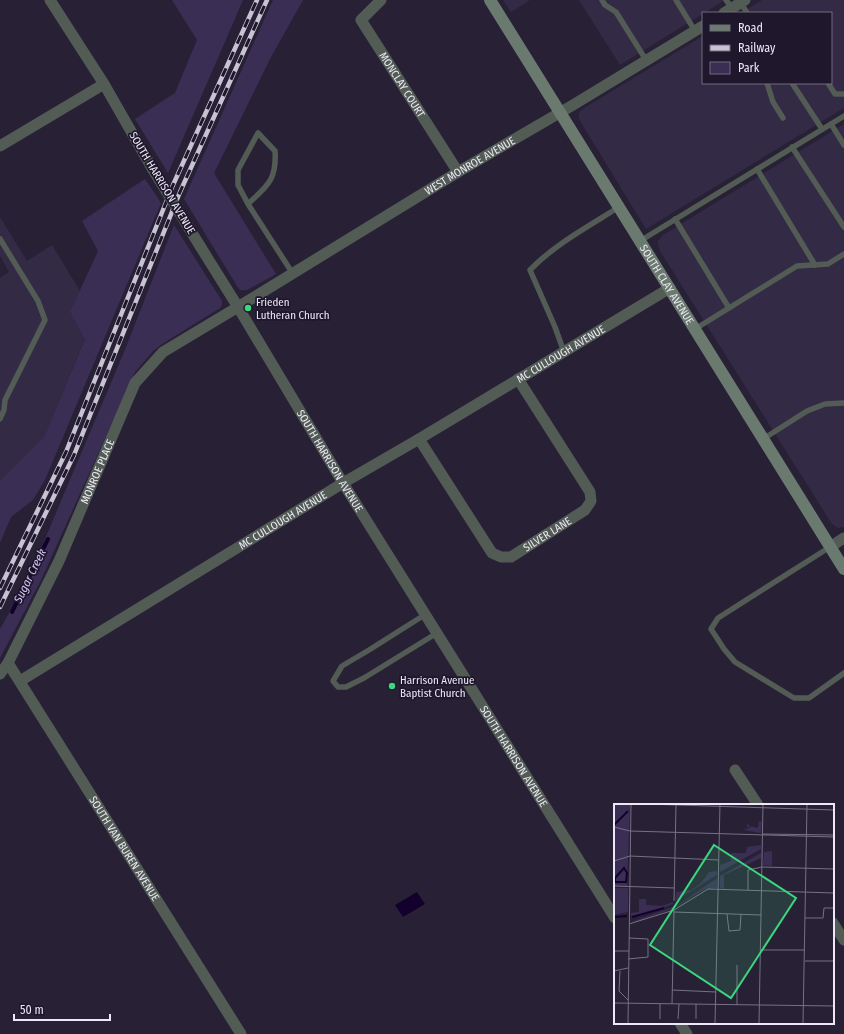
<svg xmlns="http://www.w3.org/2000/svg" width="844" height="1034" viewBox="0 0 844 1034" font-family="'Fira Sans Condensed',sans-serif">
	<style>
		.built { fill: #332a45 }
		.green { fill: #3b2e54 }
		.water { fill: #14002d }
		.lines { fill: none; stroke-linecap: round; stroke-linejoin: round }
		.stream { stroke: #14002d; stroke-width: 4 }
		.lane { stroke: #525c54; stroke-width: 5.5 }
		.street { stroke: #525c54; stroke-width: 11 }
		.secondary { stroke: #6a7a6e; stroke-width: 12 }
		.rail-casing { stroke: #c8c3d3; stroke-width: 4.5 }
		.rail { stroke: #1f182c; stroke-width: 3; stroke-dasharray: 9; stroke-linecap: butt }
		.street-bridge { stroke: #525c54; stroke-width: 11 }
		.poi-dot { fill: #3bd77f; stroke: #1f182c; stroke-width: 1.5 }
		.labels { text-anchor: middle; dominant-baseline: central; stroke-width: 3.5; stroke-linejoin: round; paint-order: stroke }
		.street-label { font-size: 11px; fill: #ede8f7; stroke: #1f182c }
		.poi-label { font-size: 11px; fill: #ede8f7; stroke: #1f182c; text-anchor: start }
		.water-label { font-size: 12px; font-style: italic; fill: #d3c3f6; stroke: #1f182c }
		.inset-river { fill: none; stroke: #14002d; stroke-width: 2 }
		.inset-road { fill: none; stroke: #777183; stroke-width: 1 }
		.view { fill: #3bd77f; fill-opacity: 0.15; stroke: #3bd77f; stroke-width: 2 }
		.inset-edge { fill: none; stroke: #ede8f7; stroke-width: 2 }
	</style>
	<rect width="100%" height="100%" fill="#282136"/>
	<!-- built -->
	<g class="built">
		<polygon points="503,0 530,0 511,12"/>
		<polygon points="579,0 725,0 620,65"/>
		<polygon points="762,0 844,0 844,108 646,229 582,124 579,118 579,113 584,108 703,36 703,83 831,83 831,13 741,13"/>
		<polygon points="844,124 844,527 838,528 832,524 660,251 658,244 658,241 663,235"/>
		<polygon points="0,217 27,261 52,245 80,291 70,312 85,338 44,437 0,481 0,278 9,272 0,256"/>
	</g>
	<!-- green -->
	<g class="green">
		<polygon points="172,0 243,0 168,173 135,119 175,93 197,40"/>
		<polygon points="273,0 303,0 271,57 214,173 276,274 247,290 240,290 237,286 184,199"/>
		<polygon points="145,179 161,203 45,480 33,500 11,517 0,543 0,481 44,437 85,339 70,312 98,251 82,221"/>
		<polygon points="174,225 222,301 222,305 220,308 162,344 153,351 135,372 41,580 0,658 0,629 12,608 42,546 124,352"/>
	</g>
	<!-- water -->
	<polygon class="water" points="417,892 425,904 403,917 395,905"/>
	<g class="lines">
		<!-- stream -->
		<polyline class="stream" points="12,612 48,539"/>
		<!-- lane -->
		<g class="lane">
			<polyline points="602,0 605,5 616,12 646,60"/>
			<polyline points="676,0 695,31"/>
			<polyline points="726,0 732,8"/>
			<polyline points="741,3 747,13"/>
			<polyline points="767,83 773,102 783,118"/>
			<polyline points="792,83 822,129"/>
			<polyline points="828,83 835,94 844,94"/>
			<polyline points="831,124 844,145"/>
			<polyline points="792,147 844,227"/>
			<polyline points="757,169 815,265"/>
			<path d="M248,204C267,186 277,180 275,151L258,133L238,170V185L248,204L293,274"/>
			<polyline points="675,219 729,308"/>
			<polyline points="0,239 38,301 45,320 5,400 4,410 0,419"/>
			<polyline points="640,241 844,116"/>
			<polyline points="695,329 797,266 828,264 844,254"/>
			<path d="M564,352L555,327L530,270C555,244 589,226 619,207"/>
			<polyline points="763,439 807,411 825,404 844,403"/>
			<polyline points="830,547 718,618 711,629 724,649 735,662 794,698 809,698 844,673"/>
			<polyline points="426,614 369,650 342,666 333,681 338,687 346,687 364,678 437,633"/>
		</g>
		<!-- street -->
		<g class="street">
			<polyline points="50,0 104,84 152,168"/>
			<path id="s1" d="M381,0L361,20L458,172"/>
			<polyline points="724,13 745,0"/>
			<polyline points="0,146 104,84"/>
			<path id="s2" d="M200,246L238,307L343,483L615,918"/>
			<path id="s3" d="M419,439L492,553L501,557H511L585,510L591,501L590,492L518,379"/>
			<polyline points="830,547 844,538"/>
			<path id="s4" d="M8,663L241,1034"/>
			<path id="s5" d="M0,674L8,663L59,561L135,383L163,352L238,307L458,172L573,105L703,26"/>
			<path id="s6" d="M20,681L343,483L419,439L670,288"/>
			<polyline points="735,770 758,805"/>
			<polyline points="833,923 844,940"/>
			<polyline points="680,1023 687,1034"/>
		</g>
		<!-- secondary -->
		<path class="secondary" id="s7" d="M490,0L844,569"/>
		<defs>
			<g id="rail">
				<polyline points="0,588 66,452 173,185 257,0"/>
				<polyline points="0,607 74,455 180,192 267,0"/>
			</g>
		</defs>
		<!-- rail casing -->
		<use href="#rail" class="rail-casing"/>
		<!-- rail -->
		<use href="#rail" class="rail"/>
		<!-- street-bridge -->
		<polyline class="street-bridge" points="152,168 200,246"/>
	</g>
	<!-- markers -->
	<g class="poi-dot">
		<circle cx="248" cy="308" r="4"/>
		<circle cx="392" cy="686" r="4"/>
	</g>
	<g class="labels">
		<!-- street labels -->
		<g class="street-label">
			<text stroke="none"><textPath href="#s1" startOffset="105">MONCLAY COURT</textPath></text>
			<text stroke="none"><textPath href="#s5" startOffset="722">WEST MONROE AVENUE</textPath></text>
			<text transform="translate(162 183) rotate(59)">SOUTH HARRISON AVENUE</text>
			<text stroke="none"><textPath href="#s7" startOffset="335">SOUTH CLAY AVENUE</textPath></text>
			<text stroke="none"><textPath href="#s6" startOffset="632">MC CULLOUGH AVENUE</textPath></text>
			<text stroke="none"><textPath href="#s2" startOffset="251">SOUTH HARRISON AVENUE</textPath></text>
			<text stroke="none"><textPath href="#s5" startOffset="225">MONROE PLACE</textPath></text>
			<text stroke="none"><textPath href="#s6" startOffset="308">MC CULLOUGH AVENUE</textPath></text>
			<text stroke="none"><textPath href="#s3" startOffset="198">SILVER LANE</textPath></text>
			<text stroke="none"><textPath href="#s2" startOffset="599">SOUTH HARRISON AVENUE</textPath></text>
			<text stroke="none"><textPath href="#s4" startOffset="219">SOUTH VAN BUREN AVENUE</textPath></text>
		</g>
		<!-- poi labels -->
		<g class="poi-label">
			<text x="256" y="302">Frieden<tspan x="256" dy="13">Lutheran Church</tspan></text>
			<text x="400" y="680">Harrison Avenue<tspan x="400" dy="13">Baptist Church</tspan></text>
		</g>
		<!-- water labels -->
		<g class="water-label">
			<text transform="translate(30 576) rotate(-64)">Sugar Creek</text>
		</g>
	</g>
	<!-- overview -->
	<g transform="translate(614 804)">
		<rect width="220" height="220" fill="#282136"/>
		<path d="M0,0H16L13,82H0ZM145,17L148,18L147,29L130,26L137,23H133V19L135,22L144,24ZM147,41V45L106,68V61L117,57V49H132L133,43ZM158,47V62L149,61L150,48ZM147,49V54L110,71V85L106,84V72ZM103,67V71L61,97L62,88L77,86L87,79L95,68ZM103,74V84L91,85L58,105L27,116L17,118L64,101ZM0,84H14V108L0,111ZM25,95H32V101L48,102L59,98V100L32,110L17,112V109L25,108Z" fill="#3b2e54"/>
		<path class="inset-river" d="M0,21L14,7M10,64L13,69L12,78H1V74ZM0,113L13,112M18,113L50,104"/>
		<path class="inset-road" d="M32,0L220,6M0,23L16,27L220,33M149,30L220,31M0,57L16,52L105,56M0,82L61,84M134,86V66L148,63L220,65M60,97L62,1M60,108L147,111M113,110L115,127L126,126L127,110M191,114H209L210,104H220M15,120L60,106L94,85L220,89M146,146H191M0,147H15M14,155L34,153V135L15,134M191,157H220M0,167L14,164M6,167L5,187L14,196M58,186L102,188M0,199L220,202M58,200L60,106M123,201V161M46,215V200M64,215L65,200M82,215V200M14,220L17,0M101,220L106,0M145,220L149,0M189,220L193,0"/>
		<path class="view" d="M100,41L182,94L117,194L36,141Z"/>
		<rect width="220" height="220" class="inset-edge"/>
	</g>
	<!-- legend -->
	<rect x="702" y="12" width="130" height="72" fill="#1f182c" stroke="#716b7d"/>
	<rect x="710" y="25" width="20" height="6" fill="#6a7a6e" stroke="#716b7d"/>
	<text x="738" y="32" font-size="12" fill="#ede8f7">Road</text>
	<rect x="710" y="45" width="20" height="6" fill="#c8c3d3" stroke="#716b7d"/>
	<text x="738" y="52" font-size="12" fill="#ede8f7">Railway</text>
	<rect x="710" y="62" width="20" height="12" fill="#3b2e54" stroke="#716b7d"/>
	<text x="738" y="72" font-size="12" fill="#ede8f7">Park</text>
	<!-- scale -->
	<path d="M14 1014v6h96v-6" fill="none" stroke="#ede8f7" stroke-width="2"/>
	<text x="20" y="1014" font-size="12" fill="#ede8f7" stroke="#1f182c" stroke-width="3" paint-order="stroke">50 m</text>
</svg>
